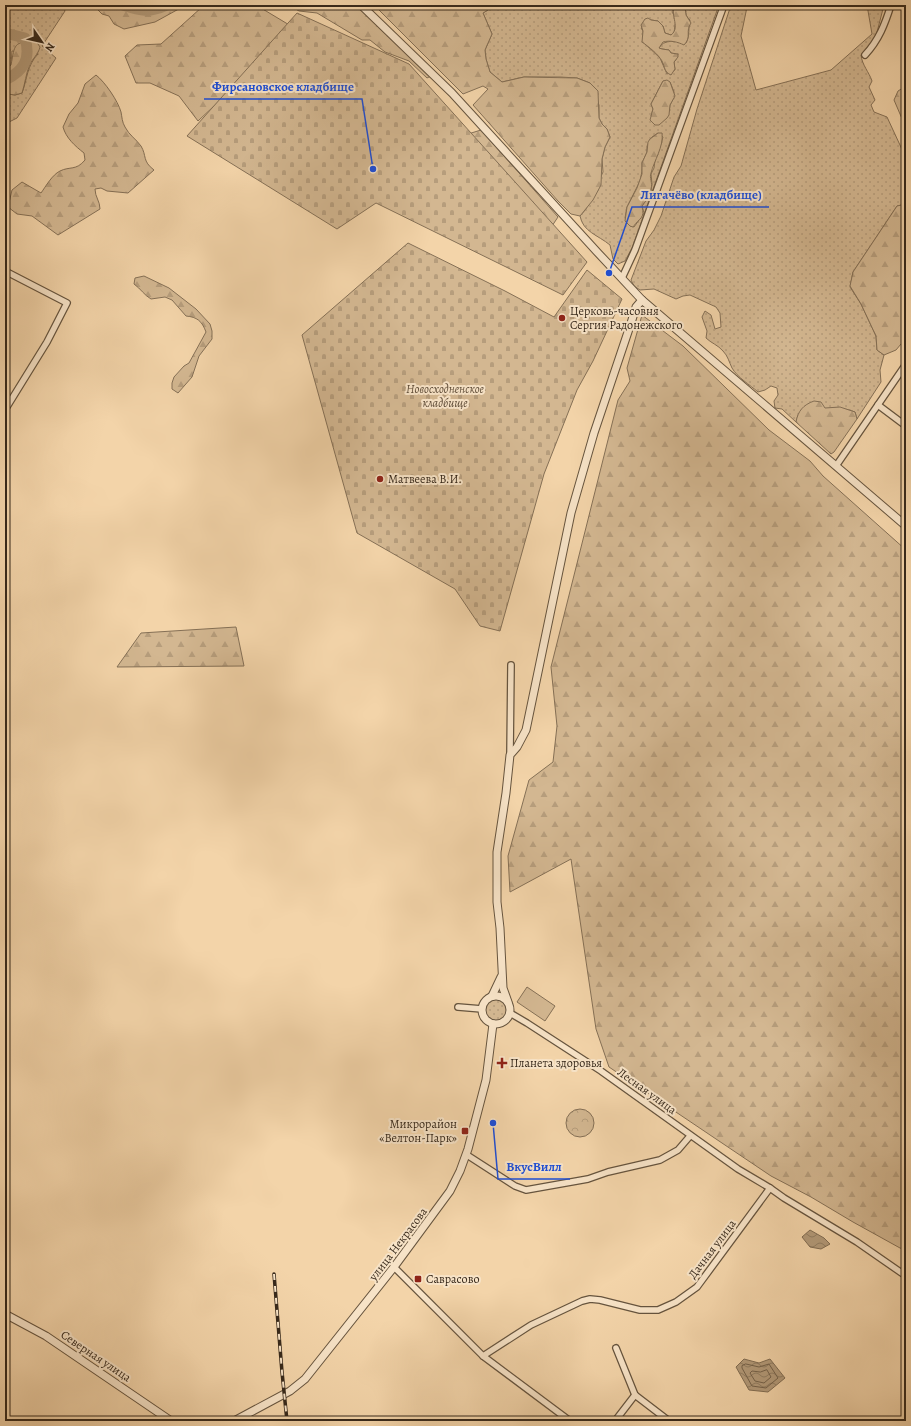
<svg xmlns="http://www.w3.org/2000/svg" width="911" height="1426" viewBox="0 0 911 1426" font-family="Alegreya,serif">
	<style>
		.grass { fill: url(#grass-dots); stroke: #857056; fill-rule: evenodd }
		.forest { fill: url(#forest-firs); stroke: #857056 }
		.cemetery { fill: url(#cemetery-stones); stroke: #857056 }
		.park { fill: url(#park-crowns); stroke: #857056 }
		.garden { fill: #d3b791; stroke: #857056 }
		.water { fill: url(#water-waves); stroke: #816d53 }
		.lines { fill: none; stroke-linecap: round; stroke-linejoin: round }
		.shore { stroke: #75624a; stroke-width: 1 }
		.river { stroke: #b39a79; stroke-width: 11 }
		.minor-casing { stroke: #66543e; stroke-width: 8 }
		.tertiary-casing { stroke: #66543e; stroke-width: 9 }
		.minor { stroke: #f7e3c7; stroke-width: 5.5 }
		.tertiary { stroke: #f7e3c7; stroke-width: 7 }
		.rail-casing { stroke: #37291b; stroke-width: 3.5 }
		.rail { stroke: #f7e3c7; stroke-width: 2; stroke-dasharray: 6; stroke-linecap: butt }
		.poi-dot { fill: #8f2418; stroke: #f7e3c7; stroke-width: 1.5 }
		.labels { text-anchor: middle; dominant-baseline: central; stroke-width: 4; stroke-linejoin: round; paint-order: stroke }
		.poi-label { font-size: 12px; fill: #37291b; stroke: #f7e3c7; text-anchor: start }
		.park-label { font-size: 12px; font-style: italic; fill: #5e4c38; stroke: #f7e3c7 }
		.street-label { font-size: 12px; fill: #37291b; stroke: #f7e3c7 }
		.leader { fill: none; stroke: #1d4ed8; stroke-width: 1.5 }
		.callout-dot { fill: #1d4ed8; stroke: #f7e3c7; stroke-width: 1.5 }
		.callout-label { font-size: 13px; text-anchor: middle; font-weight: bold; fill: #1d4ed8; stroke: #f7e3c7; stroke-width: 4; stroke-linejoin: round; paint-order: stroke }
	</style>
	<defs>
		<pattern id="grass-dots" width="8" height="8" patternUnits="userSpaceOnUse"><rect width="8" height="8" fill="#d3b791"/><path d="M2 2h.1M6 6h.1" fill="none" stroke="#b69d7c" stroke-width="1.8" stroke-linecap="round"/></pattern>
		<pattern id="forest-firs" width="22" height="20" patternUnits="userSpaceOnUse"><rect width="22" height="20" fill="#d3b791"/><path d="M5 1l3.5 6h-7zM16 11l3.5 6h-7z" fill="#b69d7c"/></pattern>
		<pattern id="cemetery-stones" width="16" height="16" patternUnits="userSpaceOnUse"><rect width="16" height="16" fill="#d3b791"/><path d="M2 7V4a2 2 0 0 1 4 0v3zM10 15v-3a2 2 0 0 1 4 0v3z" fill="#b69d7c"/></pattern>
		<pattern id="park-crowns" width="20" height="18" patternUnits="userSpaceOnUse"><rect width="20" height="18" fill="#d3b791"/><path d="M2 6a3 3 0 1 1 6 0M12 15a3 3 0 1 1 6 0" fill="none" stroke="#b69d7c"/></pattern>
		<pattern id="water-waves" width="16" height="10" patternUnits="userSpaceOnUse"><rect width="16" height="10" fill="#b39a79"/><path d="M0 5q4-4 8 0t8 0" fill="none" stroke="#927e62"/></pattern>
	</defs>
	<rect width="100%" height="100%" fill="#f3d4a9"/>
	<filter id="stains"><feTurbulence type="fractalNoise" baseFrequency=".005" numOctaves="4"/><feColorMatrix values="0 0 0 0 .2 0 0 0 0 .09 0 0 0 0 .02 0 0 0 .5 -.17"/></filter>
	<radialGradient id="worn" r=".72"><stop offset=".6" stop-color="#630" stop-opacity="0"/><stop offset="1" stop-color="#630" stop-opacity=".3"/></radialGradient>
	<!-- grass -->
	<g class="grass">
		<path d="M5,5H63L65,11L42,46L56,58L17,118L5,124V96L8,94L15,95L22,93C27,80 27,65 38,54L12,51L11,65L5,70V48L10,43L8,32L5,31Z"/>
		<path d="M491,5H677L675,6L672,12L676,18L674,33L671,35L665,33L663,26L658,21L651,20L641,28L643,31V42L660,58L667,74L675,70L674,62L676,60L675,54L671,53L669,50L662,49L659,48C663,39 677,41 686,43C690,36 688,28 690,20C687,17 685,15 686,11L681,5H719L632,248L625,261L618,264L613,259L610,245C598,235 583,232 580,216L586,209L603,172L602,159L605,147L610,137L607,129L602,124L599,118V105L590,83L577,78L560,77H524L502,82L490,72L486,59L485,50L492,34L483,13L488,10ZM663,81L670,82L674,92L673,99L670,105L669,112L651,116L653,109L651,104ZM658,133L663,137L659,150L655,160L654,168L651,174L652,184L651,191L642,206L644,213L634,227L630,226L625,218L627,207L640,181L642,171V163L647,152V146L652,137Z"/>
		<path d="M731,5H755L747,7L741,36L756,90L831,70L872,34L867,5H884L876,36L873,42L861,55C862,65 869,72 872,81L869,87L875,100L871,105L874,112L887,117L906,158V204L897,206L853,272L850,287L861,304L876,336L877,350L884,355L880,370L881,382L857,419L855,412C834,404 818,410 798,415L796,422L782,409L775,408L774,401L778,395L777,388L771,386L765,390L758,392C750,385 737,377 732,368C729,362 728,356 723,351C718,345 711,343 706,338L707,331L702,317L705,311L711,315L715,329L721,327L720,313L716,307L690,295L683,296L676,299L654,289L640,290L634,286L631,280L646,241L654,230L661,216L674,177L681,166L697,109Z"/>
		<circle cx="496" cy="1010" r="11"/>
	</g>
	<!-- forest -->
	<g class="forest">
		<polygon points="93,5 186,5 155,22 124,29 114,24 109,16 102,14"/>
		<polygon points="206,5 256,5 296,29 198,121 179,96 150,83 136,83 125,56 137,45 161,44 202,7"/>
		<polygon points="289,5 357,5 431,76 427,78 409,61 385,52 370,40 362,40 317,13 299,11"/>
		<polygon points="374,5 491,5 488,10 483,13 492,34 485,50 486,59 490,72 502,82 524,77 577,78 590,83 598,91 599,118 602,124 607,129 610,137 605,147 602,159 601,185 593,200 580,216 571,214 558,201 473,105 488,89 483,86 463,94"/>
		<path d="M677,5H682L685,7L686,15L691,23C685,31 692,37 684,45C678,42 670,40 663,42L659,48L662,49L669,50L671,53L678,54V57L674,62L675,69L671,75C664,72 665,67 662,61C658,54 649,47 642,42L643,31L641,25L645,19L648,18L651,20L658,21L663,26L665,33L671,35C682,27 667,11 677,5Z"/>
		<path d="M36,41L40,47C38,55 33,58 30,64C26,73 25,84 22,93L15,95L8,94L5,96V70L11,65C15,44 13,42 36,41Z"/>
		<path d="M96,75C105,82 118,101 121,112C122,117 122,122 125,127C129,135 136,139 141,146C147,156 142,161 154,170L128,193L107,191L101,188L95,189C95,197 100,201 100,209L58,235L32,216L17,214L8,207L12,190L22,182L41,193C46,186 52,175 60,171C70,166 76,171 85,160L84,153C75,146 66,138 63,127L69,114L78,103L85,84Z"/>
		<polygon points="667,80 670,82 675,96 670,105 669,115 667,118 659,125 655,125 650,120 653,109 651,104 663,81"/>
		<polygon points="906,86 906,128 894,100 898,91"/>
		<polygon points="481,130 558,217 552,226 468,134"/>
		<path d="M658,133H662C664,146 654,161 651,173C649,178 653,183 651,189C650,195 646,201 642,206C645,219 640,217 633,227L630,226L625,221L627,207L637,188L642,174V163L647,152L648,142L650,139Z"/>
		<polygon points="906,204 906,345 901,344 896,350 884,355 877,350 876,336 861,304 850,286 853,272 897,206"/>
		<path d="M144,276L169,288L196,309L210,324L212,331V339L199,356L192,377L178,393L172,389V383L174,377L184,366L189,363L206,332C202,321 197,317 186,316L172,300L165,297L151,299C144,295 141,289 134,284L135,278Z"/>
		<polygon points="642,315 683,346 769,430 810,461 823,476 906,550 906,1250 900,1248 853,1222 811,1197 771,1176 609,1067 596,1029 571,859 510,892 508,856 529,780 553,762 557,726 551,667 618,400 630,381 627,368"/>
		<path d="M814,401L821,402L825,408L840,407L855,412L857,419L834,452L831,454L796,422C798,411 803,405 814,401Z"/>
		<polygon points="236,627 244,666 117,667 141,633"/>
	</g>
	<!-- cemetery -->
	<g class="cemetery">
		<polygon points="297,13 409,64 587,262 563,295 376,203 337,229 187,136"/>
		<polygon points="408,243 505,291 554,317 587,270 622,299 593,361 577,390 544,474 500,631 480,626 455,589 357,533 302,335"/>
	</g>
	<!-- park -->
	<circle class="park" cx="580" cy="1123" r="14"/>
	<!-- garden -->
	<polygon class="garden" points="527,987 555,1006 545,1021 517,1002"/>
	<!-- water -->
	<g class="water">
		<polygon points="810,1230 824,1238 830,1244 821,1249 810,1247 802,1237"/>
		<polygon points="744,1359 759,1363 770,1359 785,1378 768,1392 749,1390 736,1367"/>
	</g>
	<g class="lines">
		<!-- shore -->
		<g class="shore">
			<polygon points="746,1364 759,1367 769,1364 778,1378 766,1388 752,1386 742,1368 742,1366"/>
			<polygon points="767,1370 771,1377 764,1383 755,1381 750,1373 752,1371 760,1372"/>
		</g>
		<!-- river -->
		<g class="river">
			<path d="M123,5C141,11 149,13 167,5"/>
			<path d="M5,33L25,38C31,59 24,71 5,80"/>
		</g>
		<defs>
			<g id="minor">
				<path d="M865,55C879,40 885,24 891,5"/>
				<polyline points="5,271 67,303 47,342 5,410"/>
				<polyline points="622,278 635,250 724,5"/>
				<polyline points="878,405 906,426"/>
				<polyline points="836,466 906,364"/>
				<polyline points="510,755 511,665"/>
				<polyline points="458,1007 482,1009"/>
				<polyline points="510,1013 527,1023 601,1071 738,1169 770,1188 784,1198 857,1242 906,1276"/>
				<polyline points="467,1155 515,1186 526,1190 588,1179 608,1172 660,1160 678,1150 690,1136"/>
				<polyline points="394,1267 483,1356 570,1421"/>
				<polyline points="616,1348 635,1395 669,1421"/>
				<polyline points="483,1356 531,1325 582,1301 590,1299 600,1300 640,1310 658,1310 676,1302 697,1287 770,1188"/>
				<polyline points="615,1421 635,1395"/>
			</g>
			<g id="tertiary">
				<polyline points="361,5 452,93 599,254 642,300 906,526"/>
				<circle cx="496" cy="1010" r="14"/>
				<polyline points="492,996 501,977"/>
				<polyline points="508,1002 503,988 500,928 497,902 497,852 506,793 510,755 517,747 526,730 571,513 594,433 631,323 636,307 642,300"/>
				<polyline points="5,1314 46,1336 171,1421"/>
				<polyline points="234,1421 290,1391 305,1379 394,1267 450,1191 460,1171 468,1149 486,1080 493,1024"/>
			</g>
		</defs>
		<!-- minor casing -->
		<use href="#minor" class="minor-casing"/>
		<!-- tertiary casing -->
		<use href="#tertiary" class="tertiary-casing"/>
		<!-- minor -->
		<use href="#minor" class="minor"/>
		<!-- tertiary -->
		<use href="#tertiary" class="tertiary"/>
		<defs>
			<polyline id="rail" points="274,1274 282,1372 287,1421"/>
		</defs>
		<!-- rail casing -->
		<use href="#rail" class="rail-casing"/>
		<!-- rail -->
		<use href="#rail" class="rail"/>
	</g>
	<!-- markers -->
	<g class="poi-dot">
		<circle cx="562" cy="318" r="4"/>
		<circle cx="380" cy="479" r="4"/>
		<path d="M500 1057h4v4h4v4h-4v4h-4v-4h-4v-4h4z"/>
		<rect x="461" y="1127" width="8" height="8" rx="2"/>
		<rect x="414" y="1275" width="8" height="8" rx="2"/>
	</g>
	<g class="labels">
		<!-- poi labels -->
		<g class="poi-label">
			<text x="570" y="311">Церковь-часовня<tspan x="570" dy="14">Сергия Радонежского</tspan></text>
			<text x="388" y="479">Матвеева В.И.</text>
			<text x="510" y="1063">Планета здоровья</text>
			<text x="457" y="1124" text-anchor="end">Микрорайон<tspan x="457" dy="14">«Велтон-Парк»</tspan></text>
			<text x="426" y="1279">Саврасово</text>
		</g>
		<!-- park labels -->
		<g class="park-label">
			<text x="445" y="389">Новосходненское<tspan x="445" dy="14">кладбище</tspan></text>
		</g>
		<!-- street labels -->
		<g class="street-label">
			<text transform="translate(647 1091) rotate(36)">Лесная улица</text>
			<text transform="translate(398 1244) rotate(-53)">улица Некрасова</text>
			<text transform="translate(712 1249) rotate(-53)">Дачная улица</text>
			<text transform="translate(96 1356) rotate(34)">Северная улица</text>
		</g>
	</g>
	<!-- callouts -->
	<path class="leader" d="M373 169L362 99H204M609 273L632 207H769M493 1123L498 1179H570"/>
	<g class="callout-dot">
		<circle cx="373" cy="169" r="4"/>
		<circle cx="609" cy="273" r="4"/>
		<circle cx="493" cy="1123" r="4"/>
	</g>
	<g class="callout-label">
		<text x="283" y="91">Фирсановское кладбище</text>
		<text x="701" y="199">Лигачёво (кладбище)</text>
		<text x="534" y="1171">ВкусВилл</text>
	</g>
	<!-- margin -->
	<rect width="911" height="1426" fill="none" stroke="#f3d4a9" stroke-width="20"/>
	<rect x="6" y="6" width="899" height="1414" fill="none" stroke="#37291b" stroke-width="2"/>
	<rect x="10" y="10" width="891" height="1406" fill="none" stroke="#37291b"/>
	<!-- north arrow -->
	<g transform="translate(42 42) rotate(124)" stroke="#f7e3c7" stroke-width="3" paint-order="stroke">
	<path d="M0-3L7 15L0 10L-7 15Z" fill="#37291b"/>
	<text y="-6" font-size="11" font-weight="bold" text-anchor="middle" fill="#37291b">N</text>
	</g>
	<rect width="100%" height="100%" filter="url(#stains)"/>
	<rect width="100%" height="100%" fill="url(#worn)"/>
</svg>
